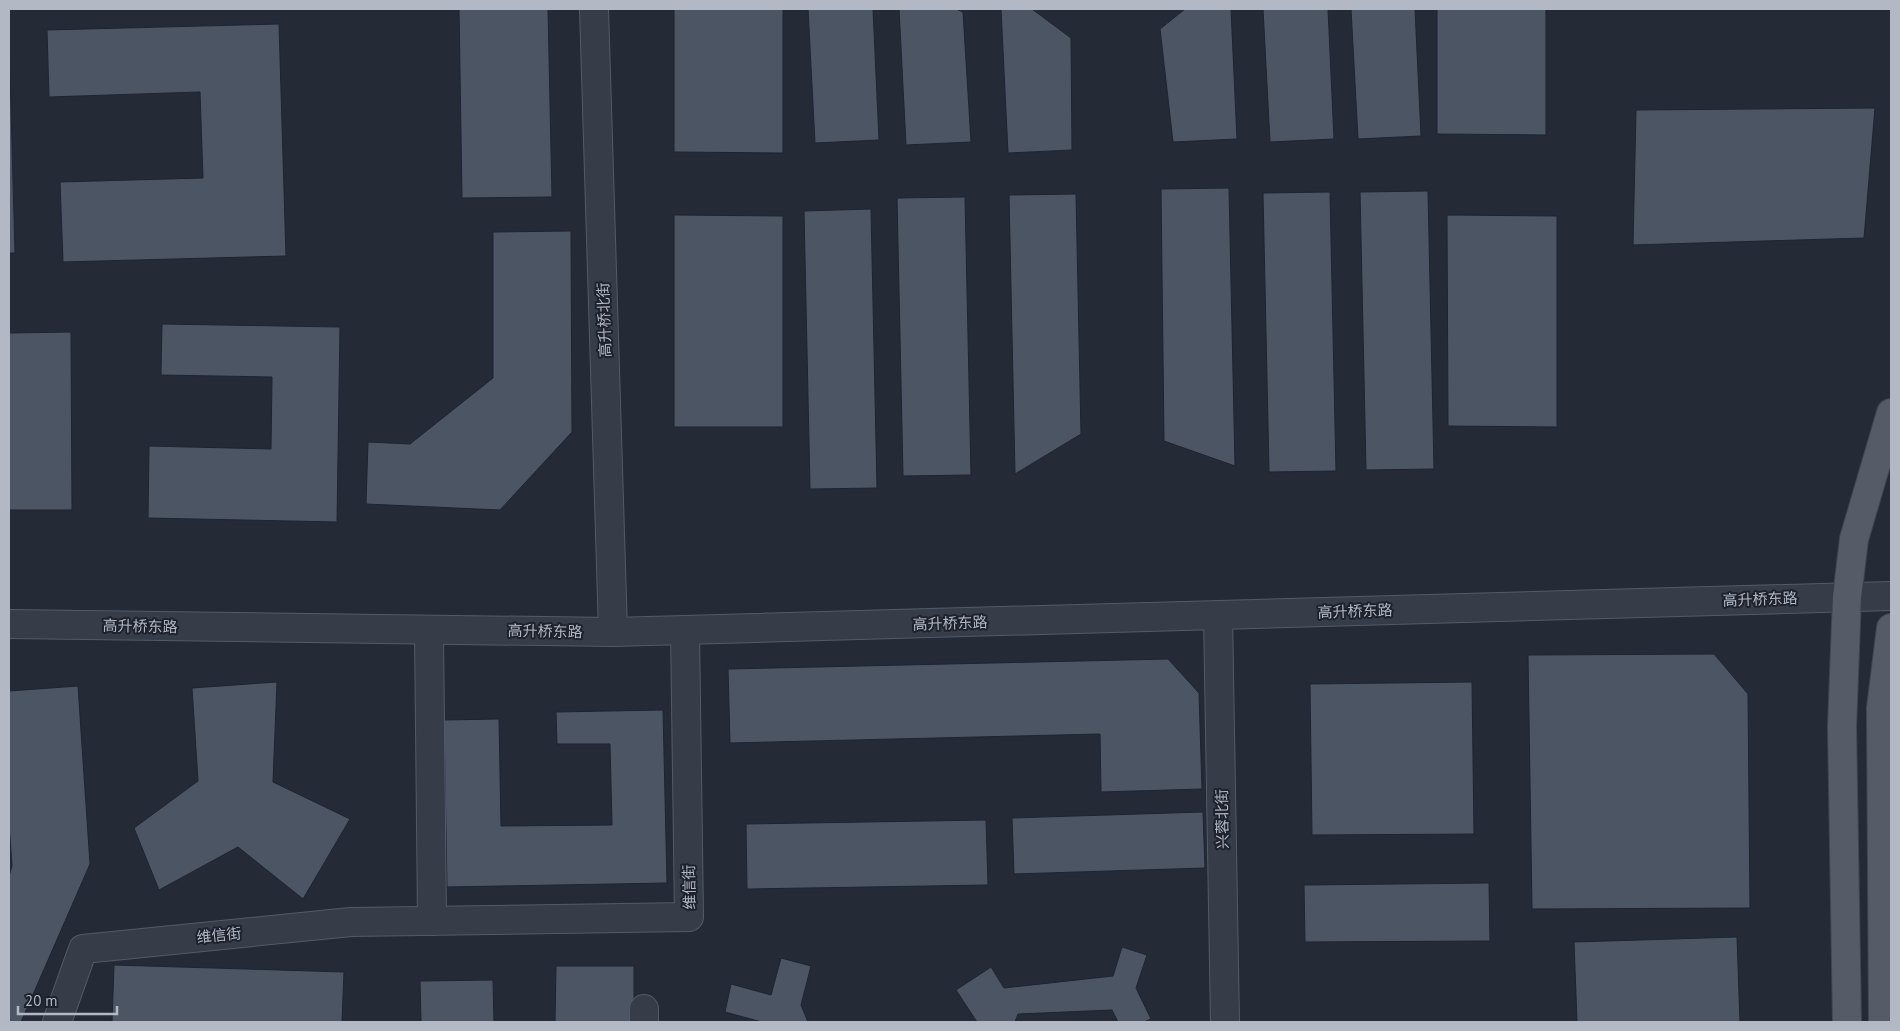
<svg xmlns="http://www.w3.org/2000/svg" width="1900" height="1031" viewBox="0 0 1900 1031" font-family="'PT Sans','Noto Sans SC',sans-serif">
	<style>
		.building { fill: #4c5563; stroke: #1f242f }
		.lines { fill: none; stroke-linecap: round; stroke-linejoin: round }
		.minor-casing { stroke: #555b66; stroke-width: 30 }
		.tertiary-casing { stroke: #555b66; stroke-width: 30 }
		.primary-casing { stroke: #414651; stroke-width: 30 }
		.minor { stroke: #373d48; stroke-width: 28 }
		.tertiary { stroke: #373d48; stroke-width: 28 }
		.primary { stroke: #555c68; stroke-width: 28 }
		.labels { text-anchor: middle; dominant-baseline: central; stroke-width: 4; stroke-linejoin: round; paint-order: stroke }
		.street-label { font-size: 15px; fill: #b2b8c4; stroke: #1d222d }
	</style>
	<rect width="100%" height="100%" fill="#242b37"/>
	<!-- building -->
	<g class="building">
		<polygon points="459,9 548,9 552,197 462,198"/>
		<polygon points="674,9 783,9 783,153 674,152"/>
		<polygon points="808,9 873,9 879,140 815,143"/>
		<polygon points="899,9 956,9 963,12 971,142 906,145"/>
		<polygon points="1001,9 1032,9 1071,38 1072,150 1008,153"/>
		<polygon points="1185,9 1231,9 1237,139 1173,142 1160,29"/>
		<polygon points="1263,9 1328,9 1334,139 1270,142"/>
		<polygon points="1351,9 1415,9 1421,136 1358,139"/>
		<polygon points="1437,9 1546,9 1546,135 1437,134"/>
		<polygon points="279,24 286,256 63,262 60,182 203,178 200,92 49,97 47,30"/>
		<polygon points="9,37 15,253 9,253"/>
		<polygon points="1875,108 1864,238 1633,245 1636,110"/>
		<polygon points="1229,188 1235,466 1164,441 1161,189"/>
		<polygon points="1428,191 1434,469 1366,470 1360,192"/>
		<polygon points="1330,192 1336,471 1269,472 1263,193"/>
		<polygon points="1076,194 1081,434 1015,474 1009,195"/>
		<polygon points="965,197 971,475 903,476 897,198"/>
		<polygon points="871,209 877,488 810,489 804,211"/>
		<polygon points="674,215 783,216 783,427 674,427"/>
		<polygon points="1447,215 1557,216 1557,427 1448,426"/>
		<polygon points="571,231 572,432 500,510 366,504 368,442 410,444 493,378 493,232"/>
		<polygon points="162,324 340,327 337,522 148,518 149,446 271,449 272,377 161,375"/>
		<polygon points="71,332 72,510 9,510 9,333"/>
		<polygon points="1714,654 1748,694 1750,908 1532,909 1528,655"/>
		<polygon points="1168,659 1199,693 1202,789 1101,792 1100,734 730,743 728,669"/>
		<polygon points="277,682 273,782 350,819 303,899 238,847 159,890 134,828 198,781 192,688"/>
		<polygon points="1472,682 1474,834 1312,835 1310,684"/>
		<polygon points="78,686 90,864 21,1022 9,1022 9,876 12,866 9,824 9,691"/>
		<polygon points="663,710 667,883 447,887 444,720 499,719 501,826 612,825 610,744 557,744 556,712"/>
		<polygon points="1203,812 1205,868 1014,874 1012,818"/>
		<polygon points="986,820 988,885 747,889 746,824"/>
		<polygon points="1489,883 1490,941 1305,942 1304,885"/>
		<polygon points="1737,937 1740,1022 1577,1022 1574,942"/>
		<polygon points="1122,947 1147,955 1136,988 1151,1019 1144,1022 1118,1022 1112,1010 1018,1014 1015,1022 977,1022 956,990 991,967 1004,988 1113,976"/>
		<polygon points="781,958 811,966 801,1005 808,1022 762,1022 725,1012 731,984 771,995"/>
		<polygon points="114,965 344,972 342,1022 112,1022"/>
		<polygon points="556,966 634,966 634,1022 555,1022"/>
		<polygon points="493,980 494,1022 421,1022 420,981"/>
	</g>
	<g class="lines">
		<defs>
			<g id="minor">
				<polyline points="594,9 613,632"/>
				<polyline points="1218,615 1225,1022"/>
				<polyline points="429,630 432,921"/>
				<polyline points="644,1009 644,1022"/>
				<polyline points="57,1022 83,949 351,922 689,917 685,630"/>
			</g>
			<polyline id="tertiary" points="9,624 613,632 1891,596"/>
			<g id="primary">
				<polyline points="1847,1022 1842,727 1847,597 1854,539 1891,413"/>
				<polyline points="1883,1022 1881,708 1891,628"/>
			</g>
		</defs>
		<!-- minor casing -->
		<use href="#minor" class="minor-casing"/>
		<!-- tertiary casing -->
		<use href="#tertiary" class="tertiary-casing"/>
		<!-- primary casing -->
		<use href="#primary" class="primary-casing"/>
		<!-- minor -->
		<use href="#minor" class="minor"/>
		<!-- tertiary -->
		<use href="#tertiary" class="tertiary"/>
		<!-- primary -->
		<use href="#primary" class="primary"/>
	</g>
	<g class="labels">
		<!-- street labels -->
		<g class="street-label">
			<text transform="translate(604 320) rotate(-92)">高升桥北街</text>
			<text transform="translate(1760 599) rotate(-2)">高升桥东路</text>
			<text transform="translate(1355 611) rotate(-2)">高升桥东路</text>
			<text transform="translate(950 623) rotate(-2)">高升桥东路</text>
			<text transform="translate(140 626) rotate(1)">高升桥东路</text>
			<text transform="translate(545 631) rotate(1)">高升桥东路</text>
			<text transform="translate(1222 819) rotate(-91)">兴蓉北街</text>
			<text transform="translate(689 887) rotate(-91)">维信街</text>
			<text transform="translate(219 935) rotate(-6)">维信街</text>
		</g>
	</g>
	<!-- border -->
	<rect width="1900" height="1031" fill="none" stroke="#b2b8c4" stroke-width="20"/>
	<!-- scale -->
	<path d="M18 1006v8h99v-8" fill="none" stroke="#b2b8c4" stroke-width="2.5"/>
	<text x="25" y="1006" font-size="15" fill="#b2b8c4" stroke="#1d222d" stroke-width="4" paint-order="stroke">20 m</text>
</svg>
